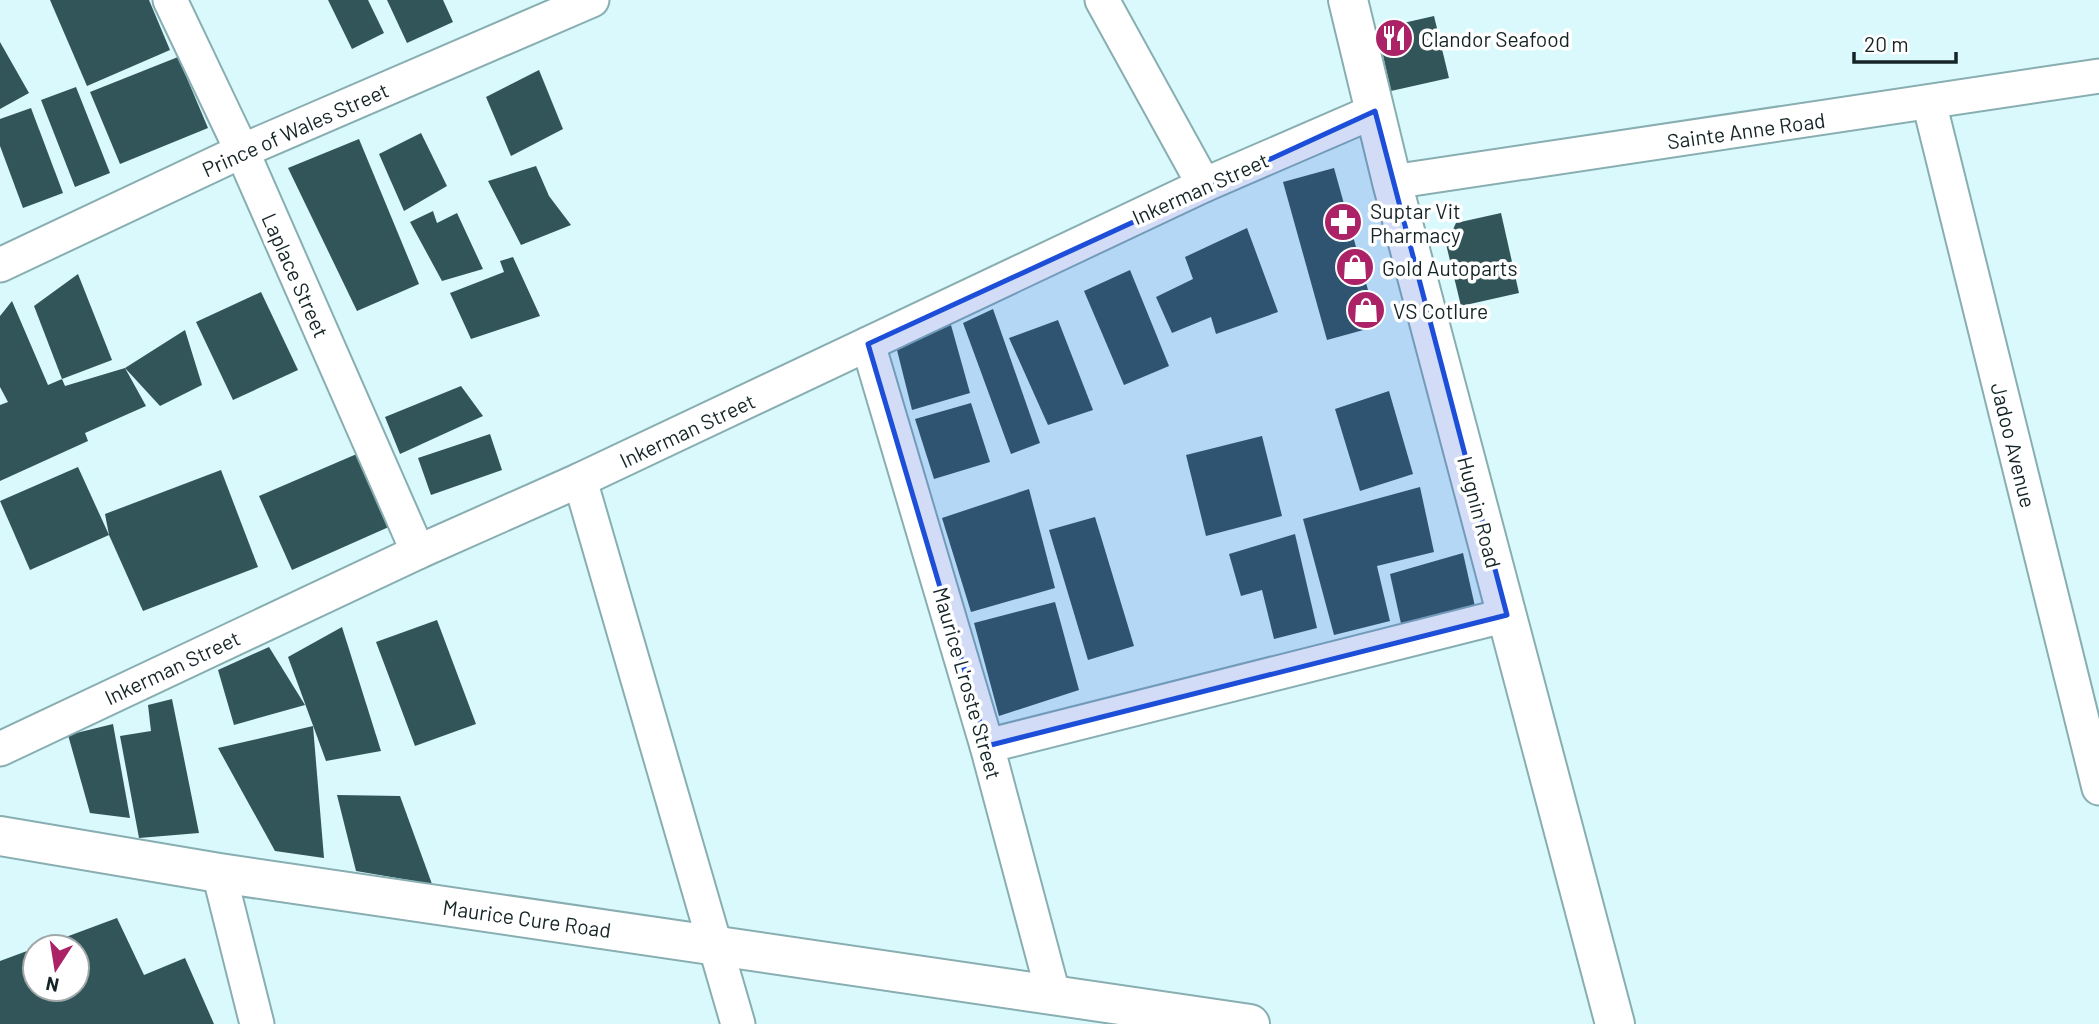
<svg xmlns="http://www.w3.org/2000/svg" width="2099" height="1024" viewBox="0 0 2099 1024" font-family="Barlow,sans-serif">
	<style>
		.building { fill: #325559 }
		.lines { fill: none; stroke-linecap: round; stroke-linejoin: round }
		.street-casing { stroke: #88aeb2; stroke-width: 37 }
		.secondary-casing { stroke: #88aeb2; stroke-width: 42 }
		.street { stroke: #fff; stroke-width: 33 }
		.secondary { stroke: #fff; stroke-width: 38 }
		.marked { fill: #1d4ed8; fill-opacity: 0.2; stroke: #1d4ed8; stroke-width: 5; stroke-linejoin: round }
		.labels { text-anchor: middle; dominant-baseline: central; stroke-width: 7; stroke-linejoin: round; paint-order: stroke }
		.poi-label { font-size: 21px; fill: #152426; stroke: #fff; text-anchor: start }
		.street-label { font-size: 21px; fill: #152426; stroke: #fff }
	</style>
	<rect width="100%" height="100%" fill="#daf9fd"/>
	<!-- building -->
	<g class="building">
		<polygon points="50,0 149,0 170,50 87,86"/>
		<polygon points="328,0 368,0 384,33 352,49"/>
		<polygon points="387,0 443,0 453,22 407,43"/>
		<polygon points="1434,16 1449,78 1391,91 1377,29"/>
		<polygon points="0,42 29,93 0,109"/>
		<polygon points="178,57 208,128 120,164 90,92"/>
		<polygon points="539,70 563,129 511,156 486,97"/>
		<polygon points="76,87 110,173 75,187 41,100"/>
		<polygon points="31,108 63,193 23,208 0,146 0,119"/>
		<polygon points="421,133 447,186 404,211 379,154"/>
		<polygon points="359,139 419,284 357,311 288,168"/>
		<polygon points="536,166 549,196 571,225 521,245 488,181"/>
		<polygon points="1334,168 1378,326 1327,340 1283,182"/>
		<polygon points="433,211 437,223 457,213 483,269 442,281 410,222"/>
		<polygon points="1501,213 1519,293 1461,306 1446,244 1456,223"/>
		<polygon points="1247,228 1278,312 1216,334 1211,317 1172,333 1156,297 1193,279 1185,257"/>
		<polygon points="513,257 540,316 471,339 450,293 504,272 500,261"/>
		<polygon points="1130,270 1169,366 1124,385 1084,291"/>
		<polygon points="78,274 112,360 62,379 34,306"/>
		<polygon points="261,292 298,370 233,400 196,322"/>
		<polygon points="12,301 48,385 62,379 65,386 125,368 185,330 202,385 160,406 125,368 146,406 85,433 88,441 0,481 0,405 8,402 0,387 0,316"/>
		<polygon points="993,309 1040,443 1011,454 963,323"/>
		<polygon points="1058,320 1093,410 1048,425 1009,338"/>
		<polygon points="951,325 970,393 912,410 895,342"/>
		<polygon points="461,386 483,416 400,454 385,417"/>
		<polygon points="1389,391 1413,474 1360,491 1335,409"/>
		<polygon points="971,403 990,462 934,479 915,419"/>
		<polygon points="490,434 502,470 431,495 418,458"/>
		<polygon points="1262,436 1282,516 1206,536 1186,455"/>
		<polygon points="359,453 391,526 292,570 259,496"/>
		<polygon points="78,467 109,535 30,570 0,501"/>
		<polygon points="221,470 258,567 143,611 109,535 105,514"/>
		<polygon points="1420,487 1434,552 1377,566 1390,621 1334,635 1303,519"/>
		<polygon points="1029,489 1055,588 971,612 942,518"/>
		<polygon points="1095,517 1134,646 1088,660 1049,530"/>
		<polygon points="1295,534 1317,628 1274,639 1262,590 1241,596 1229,554"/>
		<polygon points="1463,553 1476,611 1402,628 1390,574"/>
		<polygon points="1055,602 1079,690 999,716 974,623"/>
		<polygon points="437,620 476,724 415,746 376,642"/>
		<polygon points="342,627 381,751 326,761 288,657"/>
		<polygon points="269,647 305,705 234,725 218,670"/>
		<polygon points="172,699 199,833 139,838 120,736 151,731 148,705"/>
		<polygon points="113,724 130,818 90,813 68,735"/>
		<polygon points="313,726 324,858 275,851 218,748"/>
		<polygon points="337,795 400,796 432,884 356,871"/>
		<polygon points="117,918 144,975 185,958 214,1024 0,1024 0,961 35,948 35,989 77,989 77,947 39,947"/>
	</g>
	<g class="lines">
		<defs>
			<g id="street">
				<polyline points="170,0 242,151 418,552"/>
				<polyline points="1102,0 1204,185"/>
				<polyline points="1929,102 2099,788"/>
				<polyline points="1392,182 2099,76"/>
				<polyline points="0,265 242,151 592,0"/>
				<polyline points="868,344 987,746 1054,997"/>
				<polyline points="580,480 738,1024"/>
				<polyline points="987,746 1507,615"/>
				<polyline points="0,749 418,552 580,480 1204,185 1375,111"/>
				<polyline points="219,873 257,1024"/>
			</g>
			<g id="secondary">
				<polyline points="1348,0 1392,182 1615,1024"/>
				<polyline points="0,836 219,873 1250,1024"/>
			</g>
		</defs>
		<!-- street casing -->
		<use href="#street" class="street-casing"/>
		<!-- secondary casing -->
		<use href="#secondary" class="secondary-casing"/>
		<!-- street -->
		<use href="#street" class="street"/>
		<!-- secondary -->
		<use href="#secondary" class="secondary"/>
	</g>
	<!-- marked area -->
	<path class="marked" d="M1375,111L1507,615L987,746L868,344Z"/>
	<!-- icons -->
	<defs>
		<symbol id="restaurant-disc" viewBox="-11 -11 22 22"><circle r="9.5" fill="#ab2267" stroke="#fff"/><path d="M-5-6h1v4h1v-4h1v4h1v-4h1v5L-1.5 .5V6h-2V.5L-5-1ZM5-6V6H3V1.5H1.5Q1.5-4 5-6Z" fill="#fff"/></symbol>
		<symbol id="pharmacy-disc" viewBox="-11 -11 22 22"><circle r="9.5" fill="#ab2267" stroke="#fff"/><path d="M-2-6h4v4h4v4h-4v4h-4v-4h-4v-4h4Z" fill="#fff"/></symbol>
		<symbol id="shop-disc" viewBox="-11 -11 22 22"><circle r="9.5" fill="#ab2267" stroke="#fff"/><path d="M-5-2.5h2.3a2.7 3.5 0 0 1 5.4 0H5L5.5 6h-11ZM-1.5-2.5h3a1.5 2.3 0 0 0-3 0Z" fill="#fff"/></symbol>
	</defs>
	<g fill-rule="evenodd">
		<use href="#restaurant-disc" x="1372" y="16" width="44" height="44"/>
		<use href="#pharmacy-disc" x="1321" y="200" width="44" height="44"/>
		<use href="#shop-disc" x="1333" y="245" width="44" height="44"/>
		<use href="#shop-disc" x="1344" y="288" width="44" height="44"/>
	</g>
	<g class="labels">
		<!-- poi labels -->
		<g class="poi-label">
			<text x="1421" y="38">Clandor Seafood</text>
			<text x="1370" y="210">Suptar Vit<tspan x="1370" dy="24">Pharmacy</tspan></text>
			<text x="1382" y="267">Gold Autoparts</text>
			<text x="1393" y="310">VS Cotlure</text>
		</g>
		<!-- street labels -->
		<g class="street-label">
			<text transform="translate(295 129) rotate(-24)">Prince of Wales Street</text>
			<text transform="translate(1746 130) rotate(-8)">Sainte Anne Road</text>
			<text transform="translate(1200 188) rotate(-24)">Inkerman Street</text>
			<text transform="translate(296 275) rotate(66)">Laplace Street</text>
			<text transform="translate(687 430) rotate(-25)">Inkerman Street</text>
			<text transform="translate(2014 445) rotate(76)">Jadoo Avenue</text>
			<text transform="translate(1480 512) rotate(75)">Hugnin Road</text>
			<text transform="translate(172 667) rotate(-25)">Inkerman Street</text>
			<text transform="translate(968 683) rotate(74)">Maurice L'roste Street</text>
			<text transform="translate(527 918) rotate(8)">Maurice Cure Road</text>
		</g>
	</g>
	<!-- north arrow -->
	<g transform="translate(56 968) rotate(192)"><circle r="33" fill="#ffffff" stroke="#a1a7a8" stroke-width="2"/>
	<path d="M0-5L12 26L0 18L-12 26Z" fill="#ab2267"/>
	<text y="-10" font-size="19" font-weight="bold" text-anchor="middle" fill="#152426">N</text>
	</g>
	<!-- scale -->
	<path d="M1854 52v10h102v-10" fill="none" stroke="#152426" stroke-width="3.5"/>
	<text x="1864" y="52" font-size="21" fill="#152426" stroke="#ffffff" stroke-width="5" paint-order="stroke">20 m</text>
</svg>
